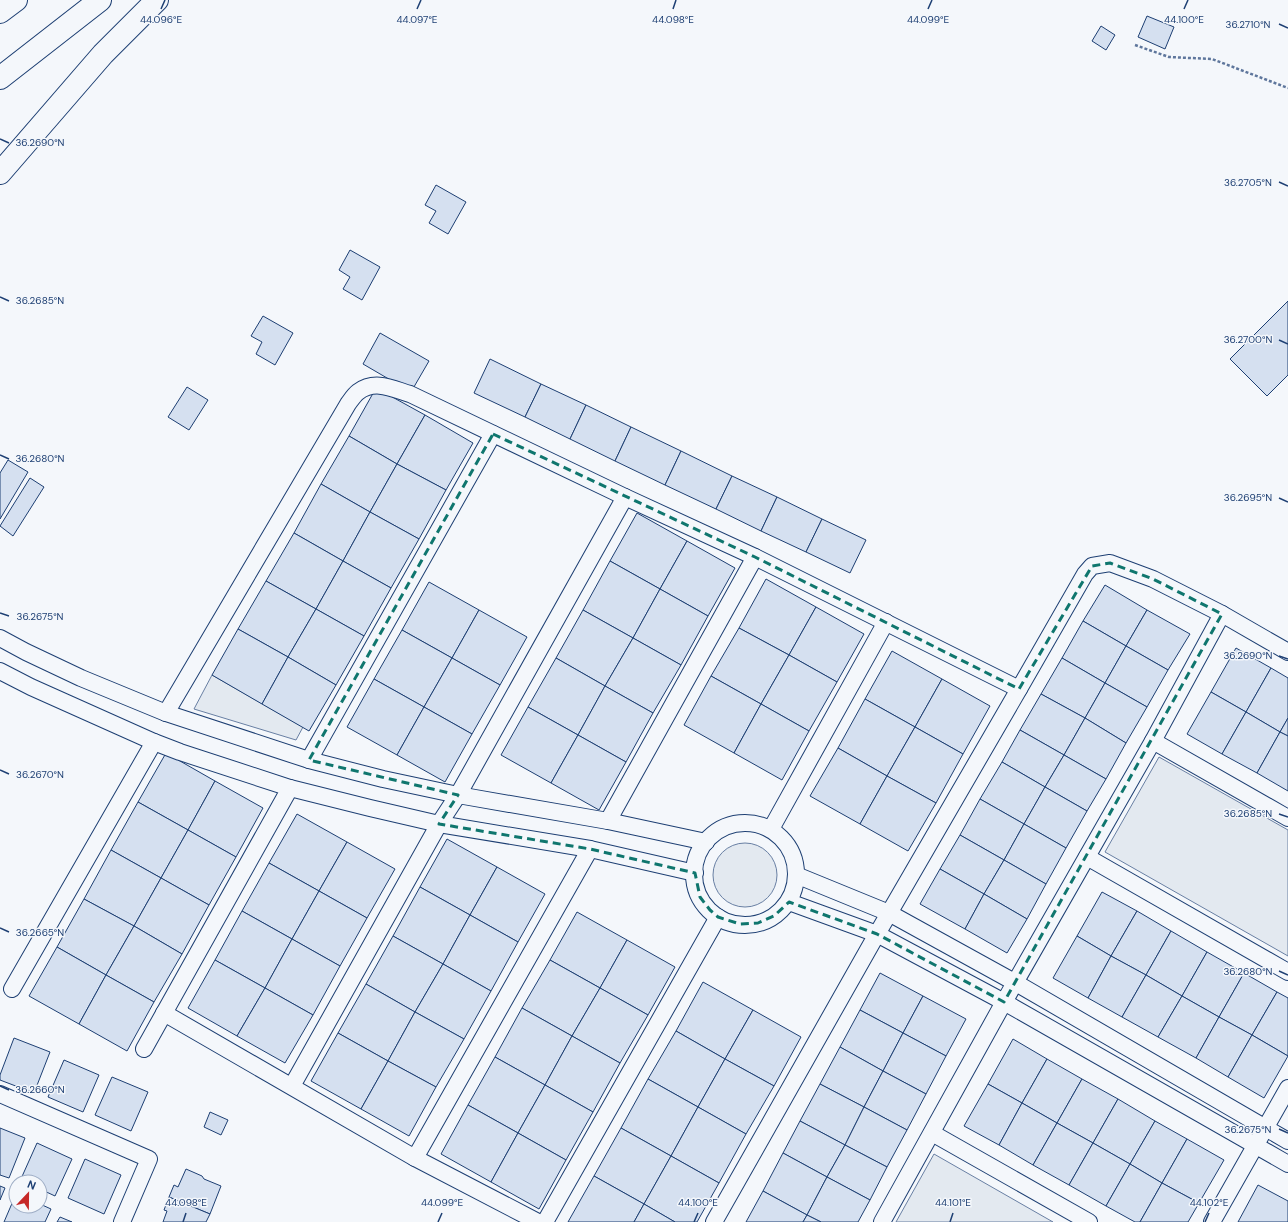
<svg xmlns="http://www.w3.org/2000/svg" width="1288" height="1222" viewBox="0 0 1288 1222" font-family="'DM Sans',sans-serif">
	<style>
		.green { fill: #e3e9f0; stroke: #687fa3 }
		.building { fill: #d5e0f0; stroke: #1d3f73 }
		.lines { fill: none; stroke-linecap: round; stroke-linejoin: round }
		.street-casing { stroke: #1d3f73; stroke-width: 18 }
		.highway-casing { stroke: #1d3f73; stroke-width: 24 }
		.path { stroke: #5e769c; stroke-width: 2.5; stroke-dasharray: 3 2; stroke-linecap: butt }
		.street { stroke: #f4f7fb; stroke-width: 16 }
		.highway { stroke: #f4f7fb; stroke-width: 22 }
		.marked { fill: none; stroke: #0f766e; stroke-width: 3; stroke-dasharray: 8 5; stroke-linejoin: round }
		.ticks { fill: none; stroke: #1d3f73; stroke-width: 1.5 }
		.ticks-label { font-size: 10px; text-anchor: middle; fill: #1d3f73; stroke: #f4f7fb; stroke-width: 3; stroke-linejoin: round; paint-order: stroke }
	</style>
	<rect width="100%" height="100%" fill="#f4f7fb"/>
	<!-- green -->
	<g class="green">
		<polygon points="212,675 303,727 296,740 194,709"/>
		<polygon points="1159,757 1288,830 1288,956 1105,852"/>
		<circle cx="745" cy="875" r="32"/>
		<polygon points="934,1154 1053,1222 896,1222"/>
	</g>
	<!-- building -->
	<g class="building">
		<polygon points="1147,16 1174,27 1165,49 1138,37"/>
		<polygon points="1101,26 1115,35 1106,50 1092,41"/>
		<polygon points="436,185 466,202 448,234 429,223 436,211 425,205"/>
		<polygon points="350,250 380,267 362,300 343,289 350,277 339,270"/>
		<polygon points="1288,301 1288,375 1267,396 1230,359"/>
		<polygon points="263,316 293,333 275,365 256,354 262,342 251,336"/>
		<polygon points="380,333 429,361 411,392 363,364"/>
		<polygon points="490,359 541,384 525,417 474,393"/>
		<polygon points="541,384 586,405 570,439 525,417"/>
		<polygon points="187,387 208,400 189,430 168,417"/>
		<polygon points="376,388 425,415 397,464 349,436"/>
		<polygon points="586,405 631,427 615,461 570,439"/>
		<polygon points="425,415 473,443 446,490 397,464"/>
		<polygon points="631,427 681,451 665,485 615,461"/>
		<polygon points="349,436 397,464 370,512 321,484"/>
		<polygon points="681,451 732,476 716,509 665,485"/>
		<polygon points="8,460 28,472 0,519 0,473"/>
		<polygon points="397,464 446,490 419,539 370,512"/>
		<polygon points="732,476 777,497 761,531 716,509"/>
		<polygon points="30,478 44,487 13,536 0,526"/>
		<polygon points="321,484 370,512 343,561 294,533"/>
		<polygon points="777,497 822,519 806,552 761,531"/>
		<polygon points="370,512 419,539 391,588 343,561"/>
		<polygon points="637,513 687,541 660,589 610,561"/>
		<polygon points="822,519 866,540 850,573 806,552"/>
		<polygon points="294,533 343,561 316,609 266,581"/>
		<polygon points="687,541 735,568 708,616 660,589"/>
		<polygon points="343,561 391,588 364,636 316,609"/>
		<polygon points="610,561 660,589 633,638 583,610"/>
		<polygon points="766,579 816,607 789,655 739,628"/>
		<polygon points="266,581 316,609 288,657 238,629"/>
		<polygon points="429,582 479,610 452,658 402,630"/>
		<polygon points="1105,585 1147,610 1126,646 1083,621"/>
		<polygon points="660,589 708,616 681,665 633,638"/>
		<polygon points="816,607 864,634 837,682 789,655"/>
		<polygon points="316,609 364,636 336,685 288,657"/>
		<polygon points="479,610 527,637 500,685 452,658"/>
		<polygon points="583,610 633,638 605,686 556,658"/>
		<polygon points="1147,610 1190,634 1168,670 1126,646"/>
		<polygon points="1083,621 1126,646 1105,683 1062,658"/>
		<polygon points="739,628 789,655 761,704 711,676"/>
		<polygon points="238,629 288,657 262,704 212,675"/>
		<polygon points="402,630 452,658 424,707 374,679"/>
		<polygon points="633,638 681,665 653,713 605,686"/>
		<polygon points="1126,646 1168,670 1147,707 1105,683"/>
		<polygon points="1236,648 1271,668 1246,712 1211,692"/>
		<polygon points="892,651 942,679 915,727 865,699"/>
		<polygon points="789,655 837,682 809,731 761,704"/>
		<polygon points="288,657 336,685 309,731 262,704"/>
		<polygon points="452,658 500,685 472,734 424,707"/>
		<polygon points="556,658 605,686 578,735 528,707"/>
		<polygon points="1062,658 1105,683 1085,718 1041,694"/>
		<polygon points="1271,668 1288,678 1288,718 1280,732 1246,712"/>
		<polygon points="711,676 761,704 734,753 684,725"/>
		<polygon points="374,679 424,707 397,755 347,727"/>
		<polygon points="942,679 990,706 963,754 915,727"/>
		<polygon points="1105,683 1147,707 1126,743 1085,718"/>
		<polygon points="605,686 653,713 626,762 578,735"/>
		<polygon points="1211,692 1246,712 1222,754 1187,734"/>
		<polygon points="1041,694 1085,718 1064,755 1020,730"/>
		<polygon points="865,699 915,727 887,776 838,748"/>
		<polygon points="761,704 809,731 782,780 734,753"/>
		<polygon points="424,707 472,734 445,782 397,755"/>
		<polygon points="528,707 578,735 551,783 501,755"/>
		<polygon points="1246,712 1280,732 1257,773 1222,754"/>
		<polygon points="1085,718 1126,743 1106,779 1064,755"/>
		<polygon points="1288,718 1288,736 1280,732"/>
		<polygon points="915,727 963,754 936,803 887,776"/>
		<polygon points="1020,730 1064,755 1045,787 1002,762"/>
		<polygon points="1280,732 1288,736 1288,791 1257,773"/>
		<polygon points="578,735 626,762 599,810 551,783"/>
		<polygon points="838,748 887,776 860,824 810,796"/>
		<polygon points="166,753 215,781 188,830 138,802"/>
		<polygon points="1064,755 1106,779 1087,811 1045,787"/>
		<polygon points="1002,762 1045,787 1024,824 980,799"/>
		<polygon points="887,776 936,803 908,851 860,824"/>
		<polygon points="215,781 263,808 236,857 188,830"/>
		<polygon points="1045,787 1087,811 1066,848 1024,824"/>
		<polygon points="980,799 1024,824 1004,860 960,835"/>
		<polygon points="138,802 188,830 161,878 111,850"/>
		<polygon points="297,814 347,842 319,891 269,863"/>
		<polygon points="1024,824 1066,848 1046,884 1004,860"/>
		<polygon points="188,830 236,857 209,905 161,878"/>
		<polygon points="960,835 1004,860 984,894 940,869"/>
		<polygon points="447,839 497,867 470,915 420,887"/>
		<polygon points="347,842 395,869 367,918 319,891"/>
		<polygon points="111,850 161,878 134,926 84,899"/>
		<polygon points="1004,860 1046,884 1027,919 984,894"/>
		<polygon points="269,863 319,891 292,939 242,911"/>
		<polygon points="497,867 545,894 518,942 470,915"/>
		<polygon points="940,869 984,894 965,929 920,904"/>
		<polygon points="161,878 209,905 182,954 134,926"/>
		<polygon points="420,887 470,915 443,964 393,936"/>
		<polygon points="319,891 367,918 340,966 292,939"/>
		<polygon points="1102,892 1137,911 1111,956 1077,936"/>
		<polygon points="984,894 1027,919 1007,953 965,929"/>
		<polygon points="84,899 134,926 106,975 57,947"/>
		<polygon points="242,911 292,939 265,988 215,960"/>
		<polygon points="1137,911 1171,931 1146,975 1111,956"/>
		<polygon points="577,912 627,940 600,988 550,960"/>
		<polygon points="470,915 518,942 491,991 443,964"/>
		<polygon points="134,926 182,954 154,1002 106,975"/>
		<polygon points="1171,931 1207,952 1182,996 1146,975"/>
		<polygon points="393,936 443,964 415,1012 366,984"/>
		<polygon points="1077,936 1111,956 1088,998 1053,978"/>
		<polygon points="292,939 340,966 313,1015 265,988"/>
		<polygon points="627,940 675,967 648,1015 600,988"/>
		<polygon points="57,947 106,975 79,1024 29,996"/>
		<polygon points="1207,952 1244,973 1219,1017 1182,996"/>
		<polygon points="1111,956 1146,975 1122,1017 1088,998"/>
		<polygon points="215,960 265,988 237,1036 188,1008"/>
		<polygon points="550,960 600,988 572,1036 522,1008"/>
		<polygon points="443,964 491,991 464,1039 415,1012"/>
		<polygon points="880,973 923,996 903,1033 860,1010"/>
		<polygon points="1244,973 1277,992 1252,1035 1219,1017"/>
		<polygon points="106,975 154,1002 127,1051 79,1024"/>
		<polygon points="1146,975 1182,996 1158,1037 1122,1017"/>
		<polygon points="703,982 753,1010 725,1059 676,1031"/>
		<polygon points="366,984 415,1012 388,1061 338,1033"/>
		<polygon points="265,988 313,1015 285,1063 237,1036"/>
		<polygon points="600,988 648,1015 620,1063 572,1036"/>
		<polygon points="1277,992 1288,998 1288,1056 1252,1035"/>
		<polygon points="923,996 966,1019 946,1056 903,1033"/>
		<polygon points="1182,996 1219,1017 1196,1058 1158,1037"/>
		<polygon points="522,1008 572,1036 545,1085 495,1057"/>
		<polygon points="753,1010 801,1037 774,1086 725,1059"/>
		<polygon points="860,1010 903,1033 883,1071 840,1047"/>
		<polygon points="415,1012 464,1039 436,1087 388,1061"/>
		<polygon points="1219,1017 1252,1035 1228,1077 1196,1058"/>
		<polygon points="676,1031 725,1059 698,1107 648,1079"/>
		<polygon points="338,1033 388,1061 361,1109 311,1081"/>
		<polygon points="903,1033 946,1056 926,1094 883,1071"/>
		<polygon points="1252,1035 1288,1056 1264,1098 1228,1077"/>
		<polygon points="572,1036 620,1063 593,1112 545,1085"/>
		<polygon points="14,1038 50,1052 34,1093 0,1080 0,1075"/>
		<polygon points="1013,1039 1047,1059 1022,1103 988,1084"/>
		<polygon points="840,1047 883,1071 864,1107 820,1084"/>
		<polygon points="495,1057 545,1085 518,1133 468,1105"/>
		<polygon points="725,1059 774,1086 746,1134 698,1107"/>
		<polygon points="1047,1059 1082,1079 1057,1123 1022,1103"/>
		<polygon points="64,1060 99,1075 83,1112 48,1097"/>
		<polygon points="388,1061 436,1087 409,1136 361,1109"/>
		<polygon points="883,1071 926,1094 907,1130 864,1107"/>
		<polygon points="112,1077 148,1092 131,1131 95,1115"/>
		<polygon points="648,1079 698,1107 671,1156 621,1128"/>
		<polygon points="1082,1079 1118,1099 1093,1143 1057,1123"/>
		<polygon points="820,1084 864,1107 845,1145 800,1121"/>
		<polygon points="988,1084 1022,1103 999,1145 964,1126"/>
		<polygon points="545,1085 593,1112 566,1160 518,1133"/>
		<polygon points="1118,1099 1155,1121 1130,1164 1093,1143"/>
		<polygon points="1022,1103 1057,1123 1033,1165 999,1145"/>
		<polygon points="468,1105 518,1133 491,1182 441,1154"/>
		<polygon points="698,1107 746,1134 719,1183 671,1156"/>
		<polygon points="864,1107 907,1130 887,1167 845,1145"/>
		<polygon points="210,1112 228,1120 221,1135 204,1127"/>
		<polygon points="800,1121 845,1145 827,1177 783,1153"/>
		<polygon points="1155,1121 1187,1139 1162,1183 1130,1164"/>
		<polygon points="1057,1123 1093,1143 1069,1185 1033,1165"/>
		<polygon points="0,1128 25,1138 9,1178 0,1175"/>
		<polygon points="621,1128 671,1156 644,1204 594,1176"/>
		<polygon points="518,1133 566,1160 539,1209 491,1182"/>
		<polygon points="1187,1139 1224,1160 1199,1203 1162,1183"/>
		<polygon points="37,1143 72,1159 55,1196 40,1189 40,1182 23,1182 20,1181"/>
		<polygon points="1093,1143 1130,1164 1106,1206 1069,1185"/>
		<polygon points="845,1145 887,1167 870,1200 827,1177"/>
		<polygon points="783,1153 827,1177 807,1215 763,1191"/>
		<polygon points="671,1156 719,1183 697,1222 675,1222 644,1204"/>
		<polygon points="85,1159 121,1175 104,1214 68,1198"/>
		<polygon points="1130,1164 1162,1183 1140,1222 1135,1222 1106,1206"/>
		<polygon points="186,1169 202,1176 204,1179 221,1186 210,1214 169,1197 174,1185 178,1187"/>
		<polygon points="594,1176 644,1204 634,1222 568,1222"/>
		<polygon points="827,1177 870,1200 858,1222 821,1222 807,1215"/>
		<polygon points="1162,1183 1199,1203 1188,1222 1140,1222"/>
		<polygon points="1258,1185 1288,1201 1288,1222 1238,1222"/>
		<polygon points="0,1186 5,1188 0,1200"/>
		<polygon points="763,1191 807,1215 803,1222 746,1222"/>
		<polygon points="16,1194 16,1206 40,1206 40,1204 51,1209 45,1222 4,1222"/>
		<polygon points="169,1197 210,1214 206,1222 163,1222 167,1211 164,1210"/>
		<polygon points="644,1204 675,1222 634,1222"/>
		<polygon points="807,1215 821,1222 803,1222"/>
		<polygon points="60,1217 72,1222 57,1222"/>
	</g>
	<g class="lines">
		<defs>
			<g id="street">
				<polyline points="0,638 26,652 81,678 166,713 309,760 383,779 458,795 608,821 706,842"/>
				<polyline points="0,671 31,687 154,742 180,752 290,788 370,808 439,824 590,849 695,873"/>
				<path d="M166,713L348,404C351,400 354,395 358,392C375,379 393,389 410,394L625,497L755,557L1019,689"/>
				<polyline points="1153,741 1288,818"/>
				<polyline points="309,760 493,434"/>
				<polyline points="608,821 755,557"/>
				<circle cx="745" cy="874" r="51"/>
				<polyline points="771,829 886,622"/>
				<polyline points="1087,857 1288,972"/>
				<polyline points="796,875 889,913 1016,983 1288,1141"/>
				<polyline points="789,902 877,934 1004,1002 1288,1164"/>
				<polyline points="12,989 154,742"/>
				<polyline points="164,1013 415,1158 538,1222"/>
				<polyline points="144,1049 290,788"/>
				<polyline points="292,1086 439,824 458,795 625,497"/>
				<polyline points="0,1094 149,1159 122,1222"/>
				<polyline points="932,1133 1089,1222"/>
				<polyline points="415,1158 590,849"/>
				<polyline points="545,1222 718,917"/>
				<polyline points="714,1222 877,934 1019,689 1085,574 1092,566 1110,563 1153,579 1222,614 1288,652"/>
				<polyline points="882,1222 1004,1002 1153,741 1222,614"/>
				<polyline points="1212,1222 1288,1088"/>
			</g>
			<g id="highway">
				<polyline points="0,12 16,0"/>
				<polyline points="0,78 100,0"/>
				<polyline points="0,173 103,54 157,0"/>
			</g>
		</defs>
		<!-- street casing -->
		<use href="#street" class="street-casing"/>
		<!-- highway casing -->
		<use href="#highway" class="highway-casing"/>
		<!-- path -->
		<polyline class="path" points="1135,45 1169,57 1212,59 1288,88"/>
		<!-- street -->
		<use href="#street" class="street"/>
		<!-- highway -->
		<use href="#highway" class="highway"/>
	</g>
	<!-- marked area -->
	<path class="marked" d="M493,434L755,557L1019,689L1092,566L1110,563L1153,579L1222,614L1004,1002L877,934L789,902L774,916L758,923L740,924L718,917L710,910L700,897L695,873L590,849L439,824L458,795L309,760Z"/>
	<!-- ticks -->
	<path class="ticks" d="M161,9L165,0M417,9L421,0M673,9L676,0M928,9L932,0M1184,9L1188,0M1279,24L1288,28M0,139L9,143M1279,182L1288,186M0,297L9,301M1279,340L1288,344M0,455L9,459M1279,498L1288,502M0,613L9,616M1279,656L1288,659M0,770L9,774M1279,814L1288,817M0,928L9,932M1279,971L1288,975M0,1086L9,1090M1279,1129L1288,1133M183,1222L186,1213M438,1222L442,1213M694,1222L698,1213M950,1222L953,1213M1205,1222L1209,1213"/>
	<g class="ticks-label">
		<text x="673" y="23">44.098°E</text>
		<text x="928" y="23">44.099°E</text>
		<text x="1184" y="23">44.100°E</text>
		<text x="161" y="23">44.096°E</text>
		<text x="417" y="23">44.097°E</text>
		<text x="1248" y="28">36.2710°N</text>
		<text x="40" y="146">36.2690°N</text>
		<text x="1248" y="186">36.2705°N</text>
		<text x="40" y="304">36.2685°N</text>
		<text x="1248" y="343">36.2700°N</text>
		<text x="40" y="462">36.2680°N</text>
		<text x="1248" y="501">36.2695°N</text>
		<text x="40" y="620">36.2675°N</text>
		<text x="1248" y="659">36.2690°N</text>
		<text x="40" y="778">36.2670°N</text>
		<text x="1248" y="817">36.2685°N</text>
		<text x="40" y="936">36.2665°N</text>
		<text x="1248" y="975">36.2680°N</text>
		<text x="40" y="1093">36.2660°N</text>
		<text x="1248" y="1133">36.2675°N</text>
		<text x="186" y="1206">44.098°E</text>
		<text x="442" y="1206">44.099°E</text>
		<text x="698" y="1206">44.100°E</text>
		<text x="953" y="1206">44.101°E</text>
		<text x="1209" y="1206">44.102°E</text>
	</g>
	<!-- north arrow -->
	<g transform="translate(28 1194) rotate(22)"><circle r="19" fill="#f4f7fb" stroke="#9eadc5"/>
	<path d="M0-3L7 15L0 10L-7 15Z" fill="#c62828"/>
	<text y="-6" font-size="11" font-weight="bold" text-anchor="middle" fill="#1d3f73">N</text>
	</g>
</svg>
